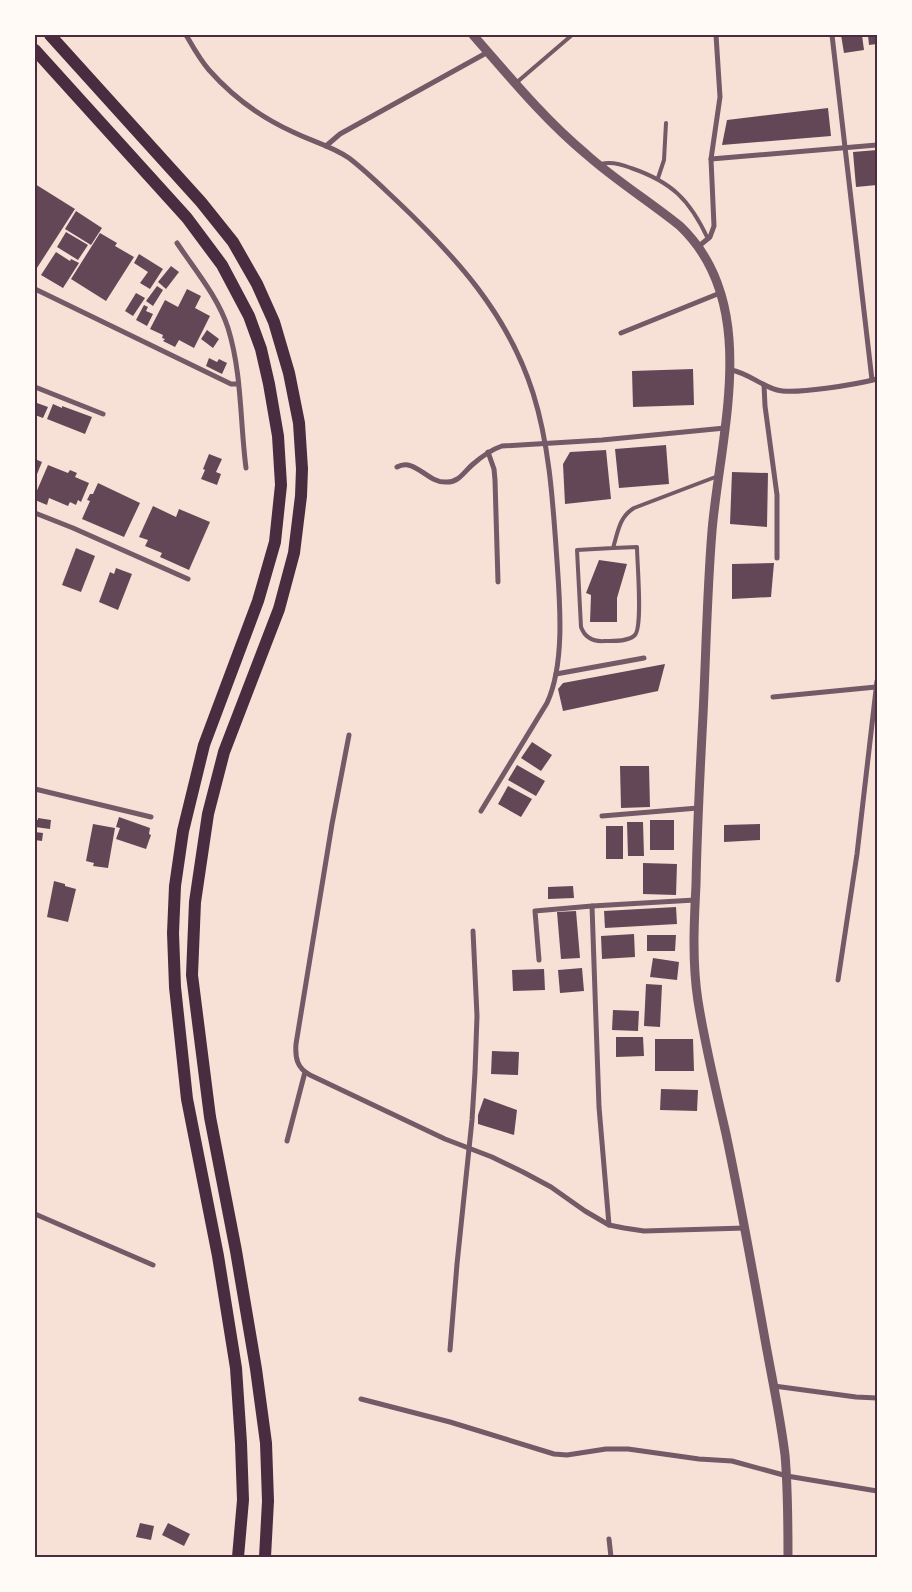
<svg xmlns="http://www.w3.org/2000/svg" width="912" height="1592" viewBox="0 0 912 1592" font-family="'Open Sans',sans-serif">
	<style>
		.building { fill: #644757 }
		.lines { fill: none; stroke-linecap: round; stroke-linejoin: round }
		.service { stroke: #755966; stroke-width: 4 }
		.minor { stroke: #755966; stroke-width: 5 }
		.tertiary { stroke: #755966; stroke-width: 9 }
		.primary { stroke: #4a2c40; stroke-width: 12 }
		.neatline { fill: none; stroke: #4a2c40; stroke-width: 2 }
	</style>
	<rect width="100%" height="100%" fill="#f7e1d7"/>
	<!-- building -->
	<g class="building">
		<polygon points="841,35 862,35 864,50 844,53"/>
		<polygon points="868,35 877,35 877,44 869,45"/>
		<polygon points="828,108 831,136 722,145 727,120"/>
		<polygon points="877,150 877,185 856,187 853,152"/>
		<polygon points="35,184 75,209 35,271"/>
		<polygon points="76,211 102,228 91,245 65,229"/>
		<polygon points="66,232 88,245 78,260 57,247"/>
		<polygon points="100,233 117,243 115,246 134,257 106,301 71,279"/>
		<polygon points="56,252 70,261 71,259 79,263 63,288 41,275"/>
		<polygon points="139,254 163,269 150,289 140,283 148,272 134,263"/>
		<polygon points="171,266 179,272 166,289 158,282"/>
		<polygon points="157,286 163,290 153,306 146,301"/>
		<polygon points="187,289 201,296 195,308 210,316 194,348 179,340 175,347 163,341 165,339 162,338 163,335 150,329 165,300 178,307"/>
		<polygon points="136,293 145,298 133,316 125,311"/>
		<polygon points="144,305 148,307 146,311 153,314 147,326 136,320"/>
		<polygon points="207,330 219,339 213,348 201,339"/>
		<polygon points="209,358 217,362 219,359 227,363 222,374 206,366"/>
		<polygon points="693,369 694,405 633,407 632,371"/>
		<polygon points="37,403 48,407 43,418 35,415"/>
		<polygon points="53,404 62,408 62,406 92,417 85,434 47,419"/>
		<polygon points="666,445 669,484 619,488 615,449"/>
		<polygon points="606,450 611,499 565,504 563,464 570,452"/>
		<polygon points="209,454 222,459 216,472 221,474 217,485 201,479 205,470 203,469"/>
		<polygon points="35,459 42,462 35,479"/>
		<polygon points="48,465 68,473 70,470 77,473 75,477 89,483 81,502 78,500 76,505 70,502 68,506 49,498 47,505 35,500 35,495"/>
		<polygon points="732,472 768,473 767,527 730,524"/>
		<polygon points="98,483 140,503 124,537 82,519 90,501 87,500 90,494 93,494"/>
		<polygon points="153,506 176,517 179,509 210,522 189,570 160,557 162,553 145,546 148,540 139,537"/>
		<polygon points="76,548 95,556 81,592 62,585"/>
		<polygon points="599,560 627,564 617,598 617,622 590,622 591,595 586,593"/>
		<polygon points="774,563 771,597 732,599 732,564"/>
		<polygon points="116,568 132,574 118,610 99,602 110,572 114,574"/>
		<polygon points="665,664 658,691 563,711 558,689 563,683"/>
		<polygon points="532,742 552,755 541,771 521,758"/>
		<polygon points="517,765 545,781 536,796 508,780"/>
		<polygon points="620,766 649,766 650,807 621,808"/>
		<polygon points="508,786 532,799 521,817 498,804"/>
		<polygon points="119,817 150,828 149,834 151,835 146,849 116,839 120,828 116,827"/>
		<polygon points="38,818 51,820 50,829 35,827 35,819 38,820"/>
		<rect x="650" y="820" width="24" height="30"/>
		<polygon points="627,822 643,822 644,856 628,856"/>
		<polygon points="93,824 115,828 108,868 93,866 94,863 86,861"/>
		<polygon points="760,824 760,840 724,842 724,825"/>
		<rect x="606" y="826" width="17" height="33"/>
		<polygon points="35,832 43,833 42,841 35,840"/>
		<polygon points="643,863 677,864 676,895 643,894"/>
		<polygon points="54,881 65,884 65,886 76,889 68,922 47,917"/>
		<polygon points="573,886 574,898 548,899 548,887"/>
		<polygon points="676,907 677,924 605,928 604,911"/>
		<polygon points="576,911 580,958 561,959 557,912"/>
		<polygon points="634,934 635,957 602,959 601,936"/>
		<polygon points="647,935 676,935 675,951 647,951"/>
		<polygon points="653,958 679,962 677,980 650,977"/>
		<polygon points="582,968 584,991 560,993 558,970"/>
		<polygon points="544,969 545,990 513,991 512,970"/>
		<polygon points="646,984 662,985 660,1027 644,1026"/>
		<polygon points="613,1010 639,1011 638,1031 612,1030"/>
		<polygon points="616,1037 643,1037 644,1056 616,1057"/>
		<polygon points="655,1039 693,1039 694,1071 655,1071"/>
		<polygon points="492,1051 519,1052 518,1075 491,1074"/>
		<polygon points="661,1089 698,1090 697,1111 660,1110"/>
		<polygon points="484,1098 517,1110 514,1135 478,1124 478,1115"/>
		<polygon points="140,1523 154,1526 151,1540 136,1537"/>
		<polygon points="168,1523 190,1534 184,1546 162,1535"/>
	</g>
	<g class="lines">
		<!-- service -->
		<g class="service">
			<polyline points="516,83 572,35"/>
			<path d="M601,164C611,161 621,164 631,168C672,182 690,200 708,239"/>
			<polyline points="658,178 664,160 666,123"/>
			<path d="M613,548L577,550L581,627C585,638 593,642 605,641C613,641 628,642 635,635C643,626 637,562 637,547L613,548C618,532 619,517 634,508L718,476"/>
		</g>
		<!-- minor -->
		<g class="minor">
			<path d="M186,35C193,47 200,60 209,70C232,96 262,118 293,132C311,141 332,146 349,158C366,171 381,186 397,201C456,257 508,314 533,393C550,447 553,505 557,561C560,604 565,664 547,703L481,811"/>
			<polyline points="832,35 872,380"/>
			<polyline points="326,146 340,134 488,52"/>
			<polyline points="711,159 877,145"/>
			<path d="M177,243C195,270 218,297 228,328C242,373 240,422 246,468"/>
			<polyline points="699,246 710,237 714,226 711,159 720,97 716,35"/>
			<polyline points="35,289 231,384 238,384"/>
			<polyline points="621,333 720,293"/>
			<path d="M731,370C748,373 760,385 777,390C794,395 858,384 877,379"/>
			<polyline points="764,385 765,406 777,495 777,558"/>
			<polyline points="35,387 103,414"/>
			<polyline points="488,452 494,469 495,480 498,582"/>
			<path d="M397,467C415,457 428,484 447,482C459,482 464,472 472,465C481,457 490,450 502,446L602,440L725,428"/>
			<polyline points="35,513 73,528 188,579"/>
			<polyline points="556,674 644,658"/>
			<polyline points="773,697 876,687"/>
			<path d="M349,735L332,824L296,1044C295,1058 297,1068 310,1075L445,1139L492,1157L523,1172L551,1187L585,1211L609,1225L624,1228L644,1231L745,1228"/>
			<polyline points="35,789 151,817"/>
			<polyline points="602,816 698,808"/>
			<polyline points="592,906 599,1107 609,1225"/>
			<polyline points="539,960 535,911 592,906 695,900"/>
			<polyline points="838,980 857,854 877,681"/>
			<polyline points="287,1141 305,1072"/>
			<polyline points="35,1214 153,1265"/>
			<polyline points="450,1350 457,1264 472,1120 475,1072 477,1016 473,931"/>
			<polyline points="774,1386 856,1397 877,1398"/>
			<polyline points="361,1399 450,1422 554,1454 567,1455 606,1449 628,1449 699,1459 732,1461 787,1476 877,1491"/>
			<polyline points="609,1539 611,1557"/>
		</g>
		<!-- tertiary -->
		<path class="tertiary" d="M473,35C509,76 544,119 586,154C615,180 649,201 680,226C762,304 720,434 712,531C707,592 706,654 703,715C700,772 697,828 696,885C694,923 692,962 698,1001C705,1045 716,1090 726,1134C740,1200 752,1267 764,1334C771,1374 780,1414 785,1455C788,1489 788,1523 788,1557"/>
		<!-- primary -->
		<g class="primary">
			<polyline points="50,35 201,202 233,242 257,284 274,322 289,373 299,423 302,469 301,496 294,553 279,609 224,752 208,814 195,902 192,975 210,1117 236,1251 256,1369 266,1443 268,1501 265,1557"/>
			<polyline points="35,50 187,218 222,265 249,316 261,349 269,384 278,436 281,485 275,542 258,601 204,745 183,831 175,886 173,933 175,987 187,1099 218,1256 236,1368 241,1443 243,1500 238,1557"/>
		</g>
	</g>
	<!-- border -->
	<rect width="912" height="1592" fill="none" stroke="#fffaf5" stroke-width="72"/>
	<rect x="36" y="36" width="840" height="1520" class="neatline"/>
</svg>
